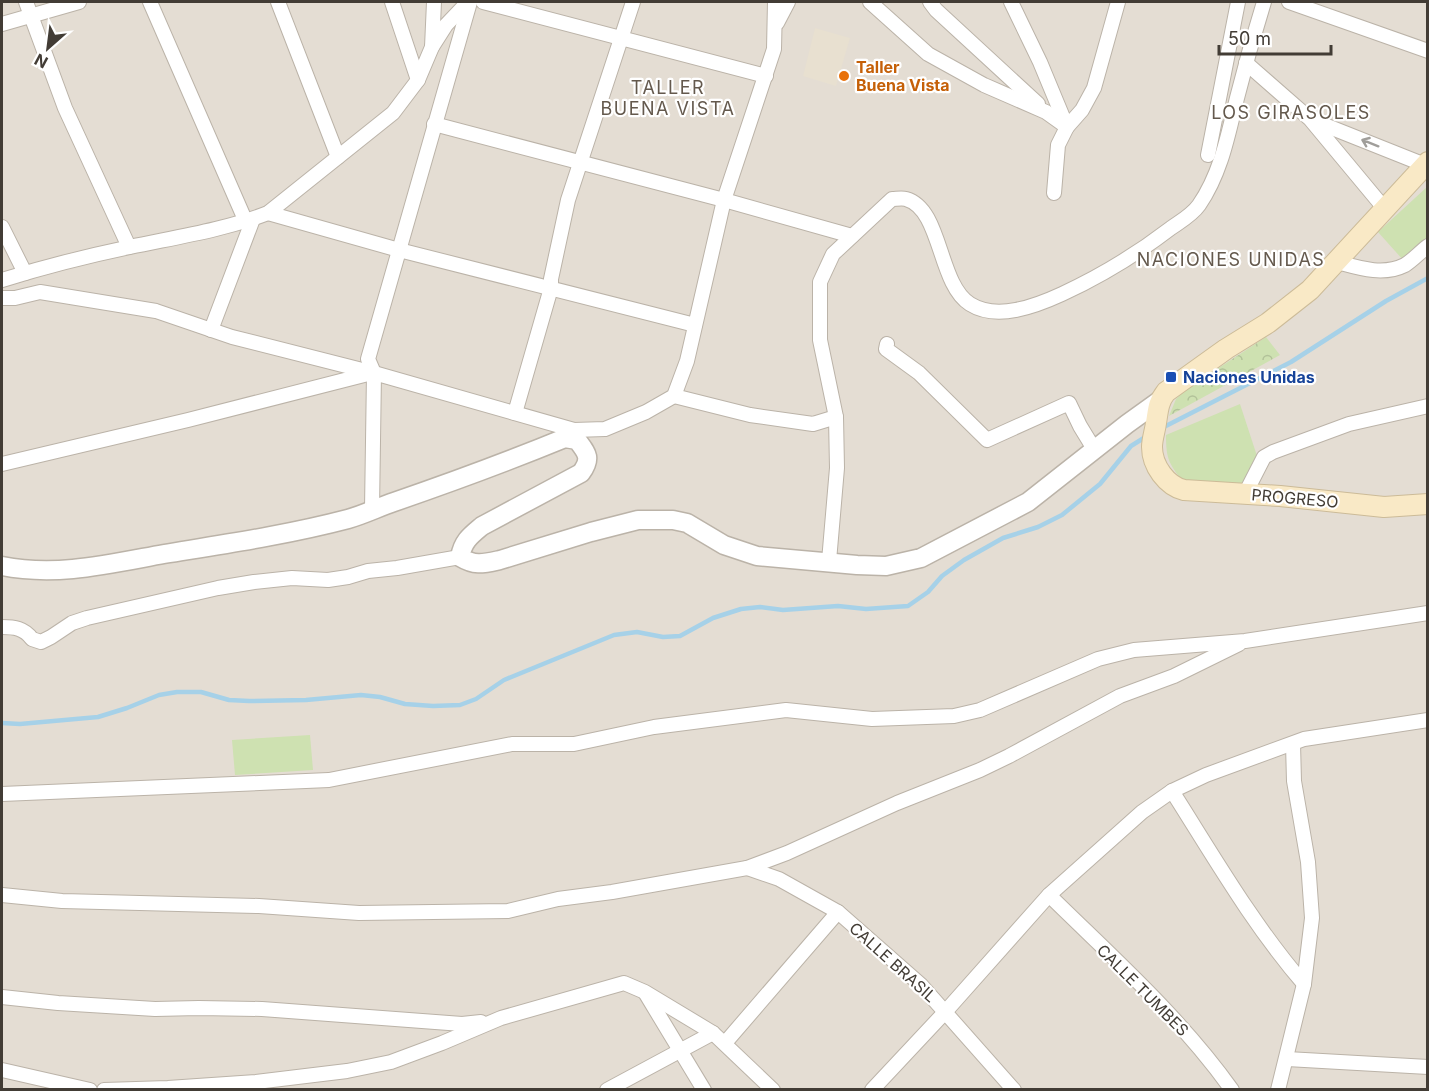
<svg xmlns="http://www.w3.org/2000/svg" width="1429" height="1091" viewBox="0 0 1429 1091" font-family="Inter,sans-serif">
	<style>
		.residential { fill: #e4ddd3 }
		.education { fill: #e8e0d0 }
		.forest { fill: url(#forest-crowns) }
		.pitch { fill: #cee1b1 }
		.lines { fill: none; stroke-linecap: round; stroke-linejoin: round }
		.stream { stroke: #a6d1e8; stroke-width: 4.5 }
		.minor-casing { stroke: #bbb3a8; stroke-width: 16 }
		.tertiary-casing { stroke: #bbb3a8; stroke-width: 21 }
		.secondary-casing { stroke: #ccbb98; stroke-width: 22 }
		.minor { stroke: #fff; stroke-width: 14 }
		.tertiary { stroke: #fff; stroke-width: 18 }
		.secondary { stroke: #f9e9c6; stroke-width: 20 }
		.oneway { stroke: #a09e9a }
		.food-dot { fill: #e8710a; stroke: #fff; stroke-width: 2 }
		.transit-dot { fill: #1a4fb4; stroke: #fff; stroke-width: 2 }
		.labels { text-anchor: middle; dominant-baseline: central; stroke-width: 4.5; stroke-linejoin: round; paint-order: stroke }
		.food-label { font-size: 16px; font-weight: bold; fill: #c56008; stroke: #fff; text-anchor: start }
		.transit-label { font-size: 16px; font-weight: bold; fill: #164399; stroke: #fff; text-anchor: start }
		.street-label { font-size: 16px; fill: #423c35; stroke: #fff }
		.neighbourhood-label { font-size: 18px; letter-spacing: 1.5px; fill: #64594d; stroke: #fff }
	</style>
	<defs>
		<pattern id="forest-crowns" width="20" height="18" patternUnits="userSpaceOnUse" patternTransform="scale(1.5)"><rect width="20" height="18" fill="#cee1b1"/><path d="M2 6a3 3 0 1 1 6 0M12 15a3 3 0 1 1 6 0" fill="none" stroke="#b2c299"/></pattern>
	</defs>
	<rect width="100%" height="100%" fill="#f0ece5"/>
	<!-- residential -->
	<rect class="residential" x="2" y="2" width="1425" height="1087"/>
	<!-- education -->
	<polygon class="education" points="815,28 850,38 836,86 803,76"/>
	<!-- forest -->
	<polygon class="forest" points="1266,337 1280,355 1169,416 1176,399 1185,390"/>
	<!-- pitch -->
	<g class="pitch">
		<polygon points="1427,187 1427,240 1404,261 1378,232"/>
		<path d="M1240,404L1257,456L1243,486L1185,484C1169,464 1166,460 1166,435Z"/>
		<polygon points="310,735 313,770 235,775 232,740"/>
	</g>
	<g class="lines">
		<!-- stream -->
		<g class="stream">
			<polyline points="1160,429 1291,362 1386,301 1428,278"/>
			<polyline points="2,723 20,724 98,717 127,708 159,695 177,692 201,692 229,700 249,701 306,700 361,695 380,697 405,704 433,706 460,705 476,699 504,680 614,635 637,632 663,637 680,636 713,618 741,609 760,607 783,610 838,606 866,609 908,606 928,592 942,576 964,560 1003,538 1038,527 1062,515 1100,484 1131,446 1147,436"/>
		</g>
		<defs>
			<g id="minor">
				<polyline points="26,2 65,108 129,247"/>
				<polyline points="150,2 246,222"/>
				<polyline points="278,2 338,157"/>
				<polyline points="392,2 418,80"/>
				<polyline points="483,2 766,76"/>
				<polyline points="870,2 928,54 984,85 1046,112 1067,127 1082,110 1094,88 1118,2"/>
				<polyline points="930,2 936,10 1038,104"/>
				<polyline points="1011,2 1040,62 1067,127 1058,145 1054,193"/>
				<polyline points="1289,2 1428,51"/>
				<polyline points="777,23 788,2"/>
				<polyline points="2,24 79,2"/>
				<polyline points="432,47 434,2"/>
				<polyline points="1246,63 1310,119 1384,208"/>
				<polyline points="1312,120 1425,165"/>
				<polyline points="434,124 724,200 852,236"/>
				<polyline points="1208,155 1238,2"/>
				<polyline points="268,213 399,250 695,325"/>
				<polyline points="2,227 25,273"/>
				<path d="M1337,262C1359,268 1383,276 1405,265C1413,260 1420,252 1428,246"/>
				<path d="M2,280C44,267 87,256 130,247C177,237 224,230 268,213L393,113L418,80L432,47L446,25L468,2"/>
				<polyline points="2,298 15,298 40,292 156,311 232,337 374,373 574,430 605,429 646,412 674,396 687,361 724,200 774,49 775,2"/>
				<polyline points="211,330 253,219"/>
				<polyline points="887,344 886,349 919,373 987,440 1069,403 1080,426 1094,449"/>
				<polyline points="674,396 750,415 813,424 836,417"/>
				<polyline points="515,413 551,288 551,279 568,200 633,2"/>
				<polyline points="2,464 188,420 372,373"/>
				<polyline points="1245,494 1264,457 1273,452 1349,424 1428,406"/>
				<polyline points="372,509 374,373 368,359 470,2"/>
				<path d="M829,561L837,468L836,417L820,340V282L833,254L892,199C896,199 902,198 906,199C942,209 938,284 970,304C997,321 1036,306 1062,294C1101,276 1137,254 1171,228C1181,221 1192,215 1199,205C1221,173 1228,135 1237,98C1245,66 1254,34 1264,2"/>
				<path d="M2,627C14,627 24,628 32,639L41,642L51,637L72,623L87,618L218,588L254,582L292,578L328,580L348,577L368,571L397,568L460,557"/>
				<path d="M1172,791C1214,857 1253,925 1304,984"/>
				<polyline points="2,794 329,780 512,744 574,744 654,727 786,710 872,719 954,716 980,710 1098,659 1134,650 1245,641 1428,613"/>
				<polyline points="747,868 779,879 838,912 921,985 1014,1090"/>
				<polyline points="2,895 62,901 259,906 359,913 508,911 558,899 612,892 747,868 787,853 897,803 980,770 1009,756 1120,696 1174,676 1239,644"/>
				<path d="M1049,895C1112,957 1180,1017 1232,1090"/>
				<polyline points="646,994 704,1090"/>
				<polyline points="2,997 58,1003 155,1009 199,1008 262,1009 462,1024 481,1022"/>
				<polyline points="725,1043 838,912"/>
				<polyline points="1287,1059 1428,1067"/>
				<polyline points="2,1070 90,1090"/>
				<polyline points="104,1090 168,1088 256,1082 347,1071 391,1062 442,1043 501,1018 624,983 645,992 713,1033 773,1090"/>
				<polyline points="607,1090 713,1033"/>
				<polyline points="872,1090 946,1011 1049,895 1142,812 1172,791 1206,775 1304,739 1428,720"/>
				<polyline points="1278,1090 1304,984 1312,918 1308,862 1294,781 1293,744"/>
			</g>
			<path id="tertiary" d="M2,566C57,577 109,564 164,554C225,544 287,535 348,519C363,515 379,507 394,502C452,482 509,461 565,438L577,440C587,453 592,458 581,473L482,526C470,536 463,541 460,557C475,566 482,564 500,560L591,532L638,520H673L687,523L724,545L757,556L857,565L886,566L921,558L1028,502L1127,424L1159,401"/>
			<path id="secondary" d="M1428,162L1310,290L1268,323L1226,349L1166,392C1158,402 1158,411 1156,423C1155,431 1152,439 1152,447C1152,466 1167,486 1184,490L1280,496L1384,507L1428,504"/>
		</defs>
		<!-- minor casing -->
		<use href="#minor" class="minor-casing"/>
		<!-- tertiary casing -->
		<use href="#tertiary" class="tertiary-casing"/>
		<!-- secondary casing -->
		<use href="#secondary" class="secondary-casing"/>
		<!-- minor -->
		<use href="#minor" class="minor"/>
		<!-- tertiary -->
		<use href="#tertiary" class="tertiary"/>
		<!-- secondary -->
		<use href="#secondary" class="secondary"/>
	</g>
	<!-- one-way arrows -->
	<defs><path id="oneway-shaft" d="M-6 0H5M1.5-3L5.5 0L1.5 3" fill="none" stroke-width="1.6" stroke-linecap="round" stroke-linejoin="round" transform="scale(1.5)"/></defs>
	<use class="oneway" href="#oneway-shaft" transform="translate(1370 143) rotate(-158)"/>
	<!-- markers -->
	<circle class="food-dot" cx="844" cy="76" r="6"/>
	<rect class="transit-dot" x="1165" y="371" width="12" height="12" rx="3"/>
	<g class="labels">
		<!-- food labels -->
		<g class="food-label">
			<text x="856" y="67">Taller<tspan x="856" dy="18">Buena Vista</tspan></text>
		</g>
		<!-- transit labels -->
		<g class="transit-label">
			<text x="1183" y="377">Naciones Unidas</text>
		</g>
		<!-- street labels -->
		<g class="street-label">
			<text transform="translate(1295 498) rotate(5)">PROGRESO</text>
			<text transform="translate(893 962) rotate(42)">CALLE BRASIL</text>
			<text transform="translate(1143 990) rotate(45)">CALLE TUMBES</text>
		</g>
		<!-- neighbourhood labels -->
		<g class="neighbourhood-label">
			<text x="668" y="87">TALLER<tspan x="668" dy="21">BUENA VISTA</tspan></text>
			<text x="1291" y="112">LOS GIRASOLES</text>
			<text x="1231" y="259">NACIONES UNIDAS</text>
		</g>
	</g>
	<!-- border -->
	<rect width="1429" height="1091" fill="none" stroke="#423c35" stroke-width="6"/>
	<!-- north arrow -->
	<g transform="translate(48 48) rotate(208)" stroke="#ffffff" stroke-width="4.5" paint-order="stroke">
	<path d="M0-4.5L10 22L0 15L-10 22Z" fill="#423c35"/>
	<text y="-9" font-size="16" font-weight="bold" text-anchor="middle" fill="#423c35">N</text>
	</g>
	<!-- scale -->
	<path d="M1219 45v9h112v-9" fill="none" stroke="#423c35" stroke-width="3"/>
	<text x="1228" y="45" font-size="18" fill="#423c35" stroke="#ffffff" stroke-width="4.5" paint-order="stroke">50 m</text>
</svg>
